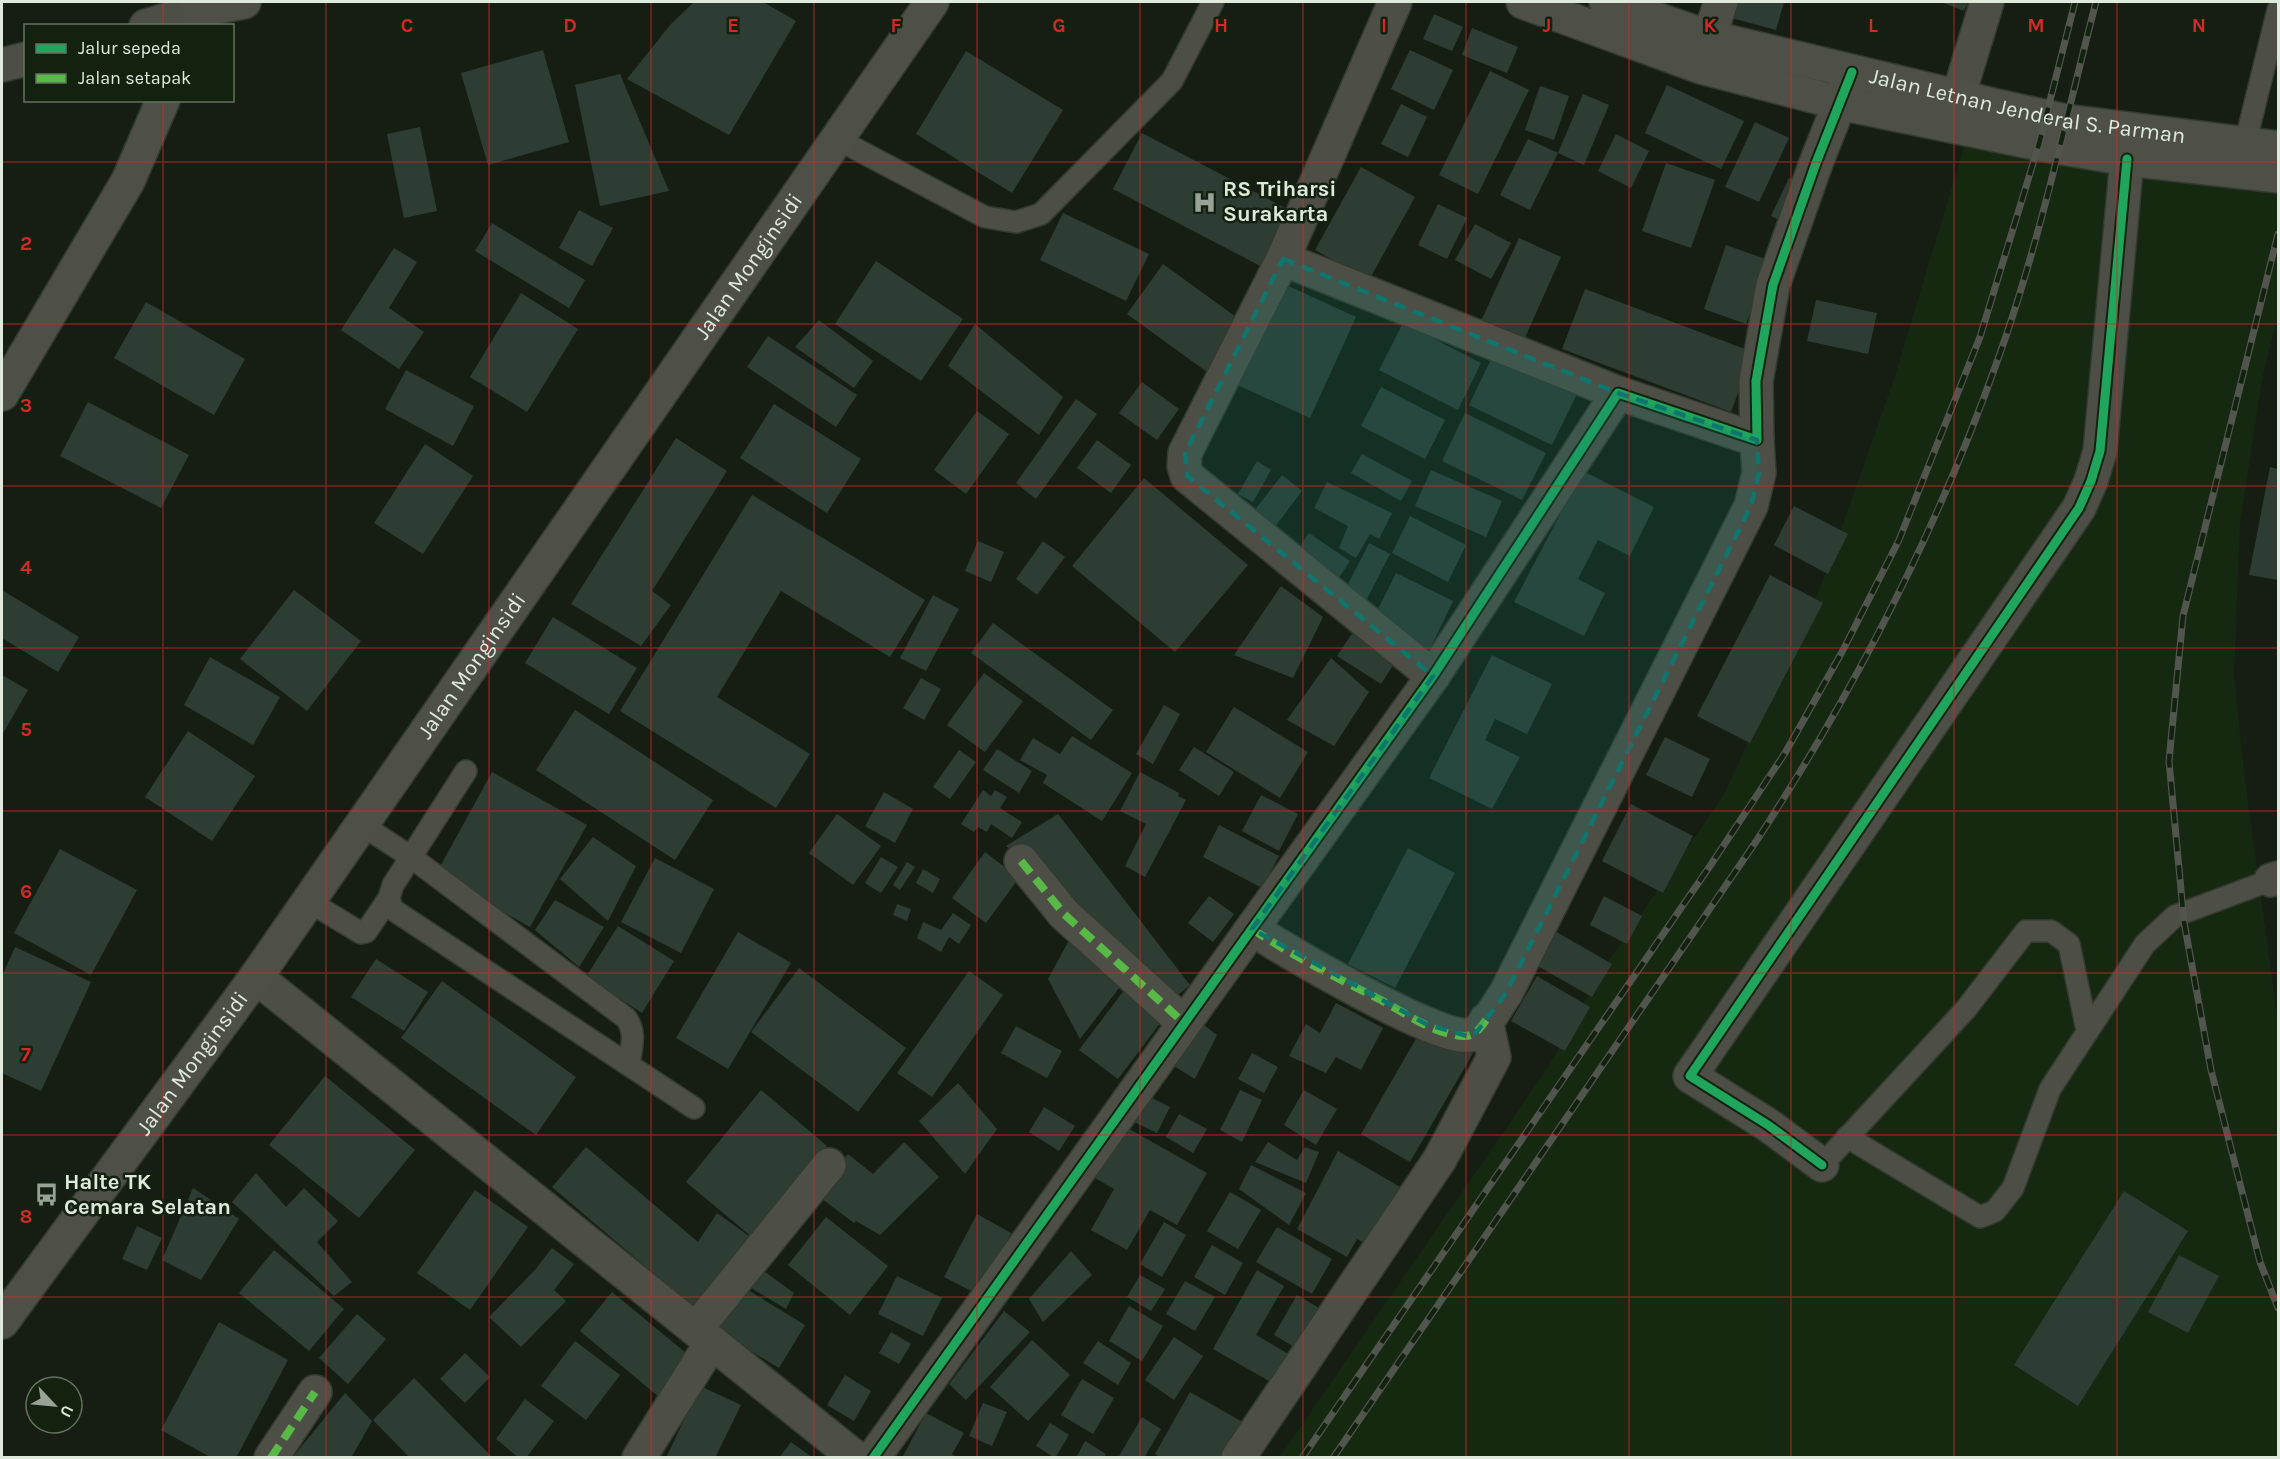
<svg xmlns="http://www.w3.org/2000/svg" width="2280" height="1459" viewBox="0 0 2280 1459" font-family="Karla,sans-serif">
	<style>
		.built { fill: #152810 }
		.building { fill: #2d3d34 }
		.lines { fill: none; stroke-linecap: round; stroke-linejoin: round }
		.service-casing { stroke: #333a30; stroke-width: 24 }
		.minor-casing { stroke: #333a30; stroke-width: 36 }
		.secondary-casing { stroke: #333a30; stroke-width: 36 }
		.service { stroke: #4d4f47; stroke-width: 21 }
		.minor { stroke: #4d4f47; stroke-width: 33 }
		.secondary { stroke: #4e5047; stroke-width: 33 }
		.rail-casing { stroke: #52554e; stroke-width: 7 }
		.rail { stroke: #13220f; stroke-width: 4.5; stroke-dasharray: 14; stroke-linecap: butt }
		.quiet { stroke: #58b947; stroke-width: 8; stroke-dasharray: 15 8; stroke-linecap: butt }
		.cycleway-casing { stroke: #13220f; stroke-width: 13 }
		.cycleway { stroke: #20a55d; stroke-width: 9 }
		.marked { fill: #0f766e; fill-opacity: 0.2; stroke: #0f766e; stroke-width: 4.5; stroke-dasharray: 12 8; stroke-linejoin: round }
		.grid { fill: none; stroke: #d62828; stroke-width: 1.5; stroke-opacity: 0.55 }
		.labels { text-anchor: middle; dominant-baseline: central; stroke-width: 5; stroke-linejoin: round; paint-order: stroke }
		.street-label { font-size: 22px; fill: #dfe9dc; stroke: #13220f }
		.poi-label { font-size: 22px; font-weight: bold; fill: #dfe9dc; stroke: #13220f; text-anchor: start }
		.grid-label { font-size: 20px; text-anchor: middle; font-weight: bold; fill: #d62828; stroke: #13220f; stroke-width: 5; stroke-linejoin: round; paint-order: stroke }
	</style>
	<rect width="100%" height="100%" fill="#161e13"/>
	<!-- built -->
	<polygon class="built" points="1964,147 2278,191 2278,314 2262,380 2240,524 2234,675 2245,780 2278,1023 2278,1457 1279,1458 1548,1067 1605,966 1723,796 1822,583 1893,382"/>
	<!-- building -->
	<g class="building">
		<polygon points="694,2 763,2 796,21 729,135 627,79 671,24"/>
		<polygon points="1732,2 1784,2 1776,30 1728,17"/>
		<polygon points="1941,2 1968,2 1964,11"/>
		<polygon points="1434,14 1463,27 1452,51 1423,39"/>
		<polygon points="1472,28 1518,47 1507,73 1462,55"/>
		<polygon points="543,50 569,142 488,165 461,73"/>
		<polygon points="1410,50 1453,70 1434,110 1391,89"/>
		<polygon points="966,51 1063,110 1012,193 916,134"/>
		<polygon points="1490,71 1529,90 1478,194 1439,175"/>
		<polygon points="620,74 669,191 600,206 575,85"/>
		<polygon points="1667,85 1744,121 1721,169 1645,133"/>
		<polygon points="1540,86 1569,96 1554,140 1525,130"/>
		<polygon points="1583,94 1609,105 1584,165 1558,153"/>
		<polygon points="1401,104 1427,117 1408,157 1381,144"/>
		<polygon points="1755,122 1789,138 1759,202 1725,187"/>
		<polygon points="420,127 437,211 404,218 387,134"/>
		<polygon points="1142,133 1297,214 1268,270 1113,189"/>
		<polygon points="1616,134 1649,151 1631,188 1598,171"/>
		<polygon points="1528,139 1558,153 1530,210 1500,195"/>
		<polygon points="1666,163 1715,180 1691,248 1642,231"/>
		<polygon points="1361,167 1415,197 1369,280 1315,250"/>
		<polygon points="1789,178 1806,186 1787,224 1771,216"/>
		<polygon points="1438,204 1467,218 1447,259 1418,245"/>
		<polygon points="579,210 613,228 592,266 559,248"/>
		<polygon points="1063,213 1149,254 1126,301 1040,260"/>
		<polygon points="492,223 585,280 569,308 475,251"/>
		<polygon points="1475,224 1511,243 1491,279 1455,260"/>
		<polygon points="1519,238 1561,257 1524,340 1481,321"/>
		<polygon points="1726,245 1768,260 1746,324 1704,309"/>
		<polygon points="394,248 417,262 389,308 424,332 399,369 341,330"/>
		<polygon points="876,261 963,319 921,381 835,324"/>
		<polygon points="1163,264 1243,322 1207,372 1127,314"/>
		<polygon points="1282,283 1356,317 1310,418 1235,384"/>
		<polygon points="1585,289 1753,352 1731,412 1562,349"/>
		<polygon points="521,293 578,329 527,412 470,377"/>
		<polygon points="1816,300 1877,313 1868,354 1807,341"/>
		<polygon points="146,302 245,359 214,415 114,358"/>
		<polygon points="819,320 873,361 854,388 795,347"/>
		<polygon points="1403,323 1481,363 1458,410 1379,370"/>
		<polygon points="975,324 1063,397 1039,435 948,366"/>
		<polygon points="768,336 857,395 836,427 747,367"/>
		<polygon points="1495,351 1578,392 1552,445 1469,405"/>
		<polygon points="406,370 474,406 453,446 385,409"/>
		<polygon points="1142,382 1179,409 1157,440 1119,413"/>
		<polygon points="1381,387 1445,420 1425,459 1361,426"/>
		<polygon points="1076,399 1097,414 1036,499 1016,483"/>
		<polygon points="88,402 189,455 161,508 60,456"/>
		<polygon points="774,404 861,459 827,513 740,458"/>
		<polygon points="977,411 1009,434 966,494 934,470"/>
		<polygon points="1465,413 1546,453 1522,500 1442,461"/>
		<polygon points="676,438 727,471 652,591 671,605 641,646 571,604"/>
		<polygon points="1097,440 1131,465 1111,493 1077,468"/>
		<polygon points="425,444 473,476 423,554 374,523"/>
		<polygon points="1362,454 1412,481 1401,501 1351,473"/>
		<polygon points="1257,461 1271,470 1253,502 1238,494"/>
		<polygon points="2270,467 2278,469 2278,580 2249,575"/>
		<polygon points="1431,470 1502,501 1486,537 1415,506"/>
		<polygon points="1583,471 1654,507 1630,556 1598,540 1578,579 1605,593 1584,636 1514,602"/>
		<polygon points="1282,475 1302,491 1271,532 1250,516"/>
		<polygon points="1144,478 1248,565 1175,652 1072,566"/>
		<polygon points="1327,482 1392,513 1379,539 1370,534 1356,558 1339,548 1348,526 1314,508"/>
		<polygon points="752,495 925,600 890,657 781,591 717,697 810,754 776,808 620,711"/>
		<polygon points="1794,506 1848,534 1828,574 1774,545"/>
		<polygon points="1410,516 1466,545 1448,582 1392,553"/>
		<polygon points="1309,533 1350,561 1333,586 1292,558"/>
		<polygon points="978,541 1004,552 991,582 965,571"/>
		<polygon points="1043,541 1065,557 1037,595 1016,579"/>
		<polygon points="1369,543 1390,554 1364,605 1343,594"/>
		<polygon points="1396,573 1453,601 1429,651 1371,623"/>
		<polygon points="1770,575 1823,603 1750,743 1697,716"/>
		<polygon points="1281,586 1323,617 1293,678 1234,655"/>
		<polygon points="2,590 79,637 58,672 2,638"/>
		<polygon points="294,590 361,641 307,711 240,659"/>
		<polygon points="933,595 959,609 926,671 900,658"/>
		<polygon points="553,617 637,668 609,714 525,663"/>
		<polygon points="993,623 1113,710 1091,740 971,653"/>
		<polygon points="1355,629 1399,656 1381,684 1337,656"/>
		<polygon points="1492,655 1552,684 1527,734 1495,719 1485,740 1520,757 1492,809 1429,778"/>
		<polygon points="210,657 280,697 253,745 184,705"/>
		<polygon points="1331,658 1369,692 1334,746 1287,720"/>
		<polygon points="984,673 1023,701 985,752 947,725"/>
		<polygon points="2,675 28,690 2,735"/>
		<polygon points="921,678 941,689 924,720 903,708"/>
		<polygon points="1164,705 1180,714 1153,764 1136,754"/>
		<polygon points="1234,707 1308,752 1280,798 1206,752"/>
		<polygon points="575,710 713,800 675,860 536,770"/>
		<polygon points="188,731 255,776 212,841 145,797"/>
		<polygon points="1072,736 1132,773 1102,821 1043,783 1047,775 1020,760 1033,738 1060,754"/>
		<polygon points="1665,737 1710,759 1692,797 1646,775"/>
		<polygon points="1194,747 1234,772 1219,796 1179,770"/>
		<polygon points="997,749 1032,771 1019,793 983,770"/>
		<polygon points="959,750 976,762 950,799 933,787"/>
		<polygon points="492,772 587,825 530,927 436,874"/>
		<polygon points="1140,772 1179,793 1178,796 1186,800 1145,877 1125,866 1146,824 1120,811"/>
		<polygon points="983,790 991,796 995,790 1007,797 1000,808 1022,822 1012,838 991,824 987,832 978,827 974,832 961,824"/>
		<polygon points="884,792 913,809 895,843 865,826"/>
		<polygon points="1261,795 1298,814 1279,851 1242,831"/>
		<polygon points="1631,804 1693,836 1663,893 1602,861"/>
		<polygon points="837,814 881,846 853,885 809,853"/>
		<polygon points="1058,814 1190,985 1178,995 1006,846"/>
		<polygon points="1219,825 1279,856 1262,888 1203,857"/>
		<polygon points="593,837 636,866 608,921 560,879"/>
		<polygon points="1408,848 1455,873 1395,988 1348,964"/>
		<polygon points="60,849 137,890 91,975 14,933"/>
		<polygon points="985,852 1019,878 986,923 952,898"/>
		<polygon points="881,857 898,867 881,893 865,883"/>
		<polygon points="655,858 714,889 681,953 621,922"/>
		<polygon points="907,862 915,867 900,890 893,885"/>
		<polygon points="923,869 940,879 933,893 916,883"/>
		<polygon points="1209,896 1234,914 1213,942 1188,923"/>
		<polygon points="1604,896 1642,916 1627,944 1590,925"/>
		<polygon points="555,900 604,927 579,967 535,930"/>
		<polygon points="897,904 911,909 907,921 893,915"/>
		<polygon points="953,913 971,925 959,944 949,937 941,952 917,938 923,922 941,930"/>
		<polygon points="618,926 674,961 642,1013 586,977"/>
		<polygon points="1553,930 1612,964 1592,997 1534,964"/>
		<polygon points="738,932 791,963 728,1069 676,1038"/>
		<polygon points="1073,933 1126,979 1080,1039 1048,979"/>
		<polygon points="15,947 91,982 41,1091 2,1073 2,976"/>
		<polygon points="376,959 428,992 404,1031 351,997"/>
		<polygon points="799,968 906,1048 858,1112 751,1032"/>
		<polygon points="969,971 1003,995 932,1097 897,1073"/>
		<polygon points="1537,976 1590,1007 1565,1051 1511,1021"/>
		<polygon points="442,981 576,1077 536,1135 401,1038"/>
		<polygon points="1128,985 1167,1014 1118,1079 1079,1050"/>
		<polygon points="1336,1003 1383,1028 1361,1070 1336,1057 1326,1073 1289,1056 1306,1024 1320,1033"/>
		<polygon points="1200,1022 1217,1035 1195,1079 1169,1063"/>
		<polygon points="1424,1025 1473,1053 1410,1162 1361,1134"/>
		<polygon points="1016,1026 1062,1051 1047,1078 1001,1053"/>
		<polygon points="1252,1053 1278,1067 1264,1093 1238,1079"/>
		<polygon points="325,1076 415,1150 359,1218 269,1145"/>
		<polygon points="958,1083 997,1129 965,1174 919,1121"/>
		<polygon points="761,1090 827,1146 752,1237 686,1182"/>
		<polygon points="1240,1090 1262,1100 1242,1142 1220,1130"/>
		<polygon points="1304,1090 1337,1109 1316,1145 1284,1125"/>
		<polygon points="1146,1095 1170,1107 1157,1133 1134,1122"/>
		<polygon points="1044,1107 1075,1126 1059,1151 1029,1132"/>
		<polygon points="1179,1114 1207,1129 1193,1153 1166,1137"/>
		<polygon points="1124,1126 1207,1173 1177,1225 1150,1210 1127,1250 1091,1230 1114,1189 1095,1178"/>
		<polygon points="904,1142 939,1177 880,1235 856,1221 854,1223 817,1195 848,1154 873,1174"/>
		<polygon points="1268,1142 1297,1160 1305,1147 1319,1152 1306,1183 1255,1162"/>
		<polygon points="586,1147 698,1242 717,1213 749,1236 693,1307 552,1187"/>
		<polygon points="1338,1151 1409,1192 1376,1250 1357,1239 1347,1257 1297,1229"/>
		<polygon points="1251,1165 1306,1193 1289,1225 1239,1189"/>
		<polygon points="256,1173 286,1207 304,1188 338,1221 317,1242 352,1282 334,1296 232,1202"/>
		<polygon points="193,1188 239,1219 201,1280 162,1260"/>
		<polygon points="475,1190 528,1227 470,1310 417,1273"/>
		<polygon points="2124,1191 2188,1231 2078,1406 2014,1365"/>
		<polygon points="1230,1192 1261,1210 1238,1249 1207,1231"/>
		<polygon points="977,1214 1011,1233 979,1295 944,1277"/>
		<polygon points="826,1217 888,1266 850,1315 788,1265"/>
		<polygon points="1164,1222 1186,1235 1162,1277 1140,1264"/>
		<polygon points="137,1226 162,1238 147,1270 122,1259"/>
		<polygon points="1277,1227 1332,1259 1312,1294 1256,1262"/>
		<polygon points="1212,1245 1243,1263 1225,1295 1194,1277"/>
		<polygon points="552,1248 574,1264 554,1290 566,1301 521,1347 489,1317 534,1271"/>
		<polygon points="274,1250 344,1309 309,1351 239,1293"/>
		<polygon points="1071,1251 1092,1275 1043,1322 1029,1299"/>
		<polygon points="2179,1255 2219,1276 2188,1333 2148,1312"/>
		<polygon points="757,1266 794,1293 786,1309 746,1285"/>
		<polygon points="1257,1270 1284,1286 1256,1335 1297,1359 1281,1388 1213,1349"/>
		<polygon points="1140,1275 1165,1289 1151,1311 1127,1297"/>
		<polygon points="897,1276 942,1298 923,1336 878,1314"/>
		<polygon points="1185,1281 1215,1297 1195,1331 1166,1314"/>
		<polygon points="743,1287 805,1325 779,1368 717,1331"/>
		<polygon points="612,1292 692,1358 659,1397 580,1331"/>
		<polygon points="1297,1295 1326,1312 1303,1352 1274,1335"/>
		<polygon points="1129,1306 1163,1326 1142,1361 1109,1341"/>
		<polygon points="1004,1311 1030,1332 966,1400 949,1384"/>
		<polygon points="357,1314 386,1339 348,1384 319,1358"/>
		<polygon points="219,1322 288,1360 236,1458 212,1458 161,1430"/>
		<polygon points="891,1332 911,1344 899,1364 879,1353"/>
		<polygon points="1174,1337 1203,1356 1174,1400 1145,1380"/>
		<polygon points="1032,1340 1070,1375 1028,1421 990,1387"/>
		<polygon points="575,1341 620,1375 586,1420 541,1386"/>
		<polygon points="1098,1341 1131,1363 1118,1385 1083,1363"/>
		<polygon points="465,1353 490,1377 465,1403 440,1379"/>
		<polygon points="845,1375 871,1391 854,1421 827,1405"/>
		<polygon points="414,1378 493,1458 410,1458 373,1420"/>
		<polygon points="1082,1379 1114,1398 1093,1434 1061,1415"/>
		<polygon points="700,1386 741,1405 715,1458 666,1458"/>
		<polygon points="1190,1392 1246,1424 1227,1458 1161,1458 1155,1454"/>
		<polygon points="345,1393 372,1421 351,1458 292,1458"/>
		<polygon points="525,1399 554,1421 526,1458 519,1458 496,1439"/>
		<polygon points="983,1403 1007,1412 992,1446 969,1436"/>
		<polygon points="926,1413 964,1433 952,1454 958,1458 902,1458"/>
		<polygon points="1142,1417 1161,1429 1144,1458 1118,1458"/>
		<polygon points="1050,1423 1069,1435 1055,1458 1036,1446"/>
		<polygon points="1085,1441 1106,1454 1104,1458 1076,1458"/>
		<polygon points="791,1442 813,1458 779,1458"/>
	</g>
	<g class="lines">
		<defs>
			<g id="service">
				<polyline points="837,139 985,217 1016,222 1041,214 1172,81 1213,2"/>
				<polyline points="2245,144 2278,10"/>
				<polyline points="466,771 393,885 389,898 392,909 694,1108"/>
				<path d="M362,825L411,857L626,1018C637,1033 631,1048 629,1065"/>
				<polyline points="308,901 361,933 366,932 389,898"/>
				<polyline points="1847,1137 1980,1217 1995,1211 2013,1188 2050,1089 2145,944 2175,916 2271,880"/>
				<polyline points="1822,1165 1966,1009 2026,931 2051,931 2069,944 2087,1030"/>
			</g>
			<g id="minor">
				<polyline points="1395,2 1283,259 1185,453 1184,466 1187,476 1433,676"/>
				<polyline points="146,26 196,11"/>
				<polyline points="1709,37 1721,2"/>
				<polyline points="2,65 26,59"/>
				<polyline points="1958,97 1987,2"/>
				<polyline points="1283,259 1618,393"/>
				<polyline points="1021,861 1064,914 1184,1023"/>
				<polyline points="2271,880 2278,878"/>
				<path d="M1252,929C1283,949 1441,1043 1470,1035C1485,1031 1497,1005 1506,993L1751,506L1759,473L1757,440"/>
				<polyline points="256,977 856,1458"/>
				<polyline points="1822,1165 1768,1125 1690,1076 2079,508 2091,481 2100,451 2127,159"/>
				<polyline points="696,1329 829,1165"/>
				<polyline points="271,1458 315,1392"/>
				<polyline points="639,1458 712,1342"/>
				<polyline points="873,1458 1433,676 1618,393 1757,440 1756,381 1773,285 1816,163 1850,77"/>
				<polyline points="1238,1458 1440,1159 1494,1057 1486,1020"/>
			</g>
			<g id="secondary">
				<polyline points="1523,2 1701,67 1840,103 2039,144 2127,159 2278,176"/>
				<path id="s1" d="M1606,2L1709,37L1997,106L2066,121L2278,148"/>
				<polyline points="196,11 244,2"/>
				<polyline points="2,394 128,181 163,100"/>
				<path id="s2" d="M2,1322L256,977L932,2"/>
			</g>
		</defs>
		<!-- service casing -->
		<use href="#service" class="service-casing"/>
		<!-- minor casing -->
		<use href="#minor" class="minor-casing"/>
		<!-- secondary casing -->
		<use href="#secondary" class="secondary-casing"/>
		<!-- service -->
		<use href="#service" class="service"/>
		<!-- minor -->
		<use href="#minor" class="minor"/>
		<!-- secondary -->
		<use href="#secondary" class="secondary"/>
		<defs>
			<g id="rail">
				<polyline points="2278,234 2183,616 2169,761 2184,922 2211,1070 2260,1262 2278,1308"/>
				<polyline points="1302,1458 1710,866 1785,753 1842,652 1899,540 1980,337 2039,144 2075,2"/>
				<path d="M1333,1458L1757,840C1855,690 1938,528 1998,359C2040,242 2065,121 2096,2"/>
			</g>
		</defs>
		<!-- rail casing -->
		<use href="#rail" class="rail-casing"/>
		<!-- rail -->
		<use href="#rail" class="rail"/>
		<!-- quiet -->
		<g class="quiet">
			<polyline points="1021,861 1064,914 1184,1023"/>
			<path d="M1252,929C1293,956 1337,978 1381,1000C1405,1013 1437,1036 1465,1036C1475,1036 1480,1028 1486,1020"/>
			<polyline points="271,1458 315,1392"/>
		</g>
		<defs>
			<g id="cycleway">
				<polyline points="1822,1165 1768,1125 1690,1076 2079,508 2091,481 2100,451 2127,159"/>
				<polyline points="873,1458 1433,676 1618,393 1757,440 1756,381 1773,285 1816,163 1852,72"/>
			</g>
		</defs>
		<!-- cycleway casing -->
		<use href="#cycleway" class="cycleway-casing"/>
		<!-- cycleway -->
		<use href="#cycleway" class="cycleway"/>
	</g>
	<!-- marked area -->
	<path class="marked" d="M1283,259L1618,393L1757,440L1759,473L1751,506L1506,993L1476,1033L1467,1036L1426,1024L1252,929L1433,676L1187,476L1185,453Z"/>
	<!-- grid -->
	<path class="grid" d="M163,2V26M326,2V1458M489,2V1458M651,2V1458M814,2V1458M977,2V1458M1140,2V1458M1303,2V1458M1466,2V1458M1629,2V1458M1791,2V1458M1954,2V1458M2117,2V1458M163,100V1458M2,162H2278M2,324H2278M2,486H2278M2,648H2278M2,811H2278M2,973H2278M2,1135H2278M2,1297H2278"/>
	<!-- icons -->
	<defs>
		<symbol id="hospital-bare" viewBox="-9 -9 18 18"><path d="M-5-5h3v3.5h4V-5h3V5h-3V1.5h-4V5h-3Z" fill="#99a296" stroke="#13220f" stroke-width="2.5" paint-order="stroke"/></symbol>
		<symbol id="bus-bare" viewBox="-9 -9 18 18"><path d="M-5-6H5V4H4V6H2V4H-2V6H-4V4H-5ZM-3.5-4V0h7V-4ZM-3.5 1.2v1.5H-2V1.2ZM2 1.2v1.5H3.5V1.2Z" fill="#99a296" stroke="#13220f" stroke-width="2.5" paint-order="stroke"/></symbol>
	</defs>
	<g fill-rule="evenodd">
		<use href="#hospital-bare" x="1188" y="186" width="33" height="33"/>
		<use href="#bus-bare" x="30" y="1178" width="33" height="33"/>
	</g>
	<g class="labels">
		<!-- street labels -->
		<g class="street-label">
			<text stroke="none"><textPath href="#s1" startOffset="435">Jalan Letnan Jenderal S. Parman</textPath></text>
			<text stroke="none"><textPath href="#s2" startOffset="1293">Jalan Monginsidi</textPath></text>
			<text stroke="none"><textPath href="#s2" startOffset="807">Jalan Monginsidi</textPath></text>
			<text stroke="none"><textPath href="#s2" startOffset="321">Jalan Monginsidi</textPath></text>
		</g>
		<!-- poi labels -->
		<g class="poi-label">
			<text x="1223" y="189">RS Triharsi<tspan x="1223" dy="25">Surakarta</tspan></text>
			<text x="64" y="1182">Halte TK<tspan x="64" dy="25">Cemara Selatan</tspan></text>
		</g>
	</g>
	<g class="grid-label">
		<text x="407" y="32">C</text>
		<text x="570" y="32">D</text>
		<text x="733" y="32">E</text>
		<text x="896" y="32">F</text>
		<text x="1059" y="32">G</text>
		<text x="1221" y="32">H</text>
		<text x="1384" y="32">I</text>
		<text x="1547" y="32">J</text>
		<text x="1710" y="32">K</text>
		<text x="1873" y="32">L</text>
		<text x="2036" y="32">M</text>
		<text x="2199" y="32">N</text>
		<text x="26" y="250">2</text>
		<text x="26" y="412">3</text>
		<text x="26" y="574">4</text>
		<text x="26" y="736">5</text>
		<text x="26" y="898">6</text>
		<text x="26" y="1061">7</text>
		<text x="26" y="1223">8</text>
	</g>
	<!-- border -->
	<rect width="2280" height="1459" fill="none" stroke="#dfe9dc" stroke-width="6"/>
	<!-- legend -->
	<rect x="24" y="24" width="210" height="78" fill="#13220f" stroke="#657261" stroke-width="1.5"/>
	<rect x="36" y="44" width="30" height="9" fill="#20a55d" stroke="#657261" stroke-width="1.5"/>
	<text x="78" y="54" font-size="18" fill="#dfe9dc">Jalur sepeda</text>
	<rect x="36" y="74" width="30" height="9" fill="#58b947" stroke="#657261" stroke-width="1.5"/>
	<text x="78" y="84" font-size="18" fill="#dfe9dc">Jalan setapak</text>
	<!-- north arrow -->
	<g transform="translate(54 1405) rotate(116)"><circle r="28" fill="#13220f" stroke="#657261" stroke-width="1.5"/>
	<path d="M0-4.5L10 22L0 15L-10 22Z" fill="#99a296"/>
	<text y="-9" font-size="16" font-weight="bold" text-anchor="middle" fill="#dfe9dc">U</text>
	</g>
</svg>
